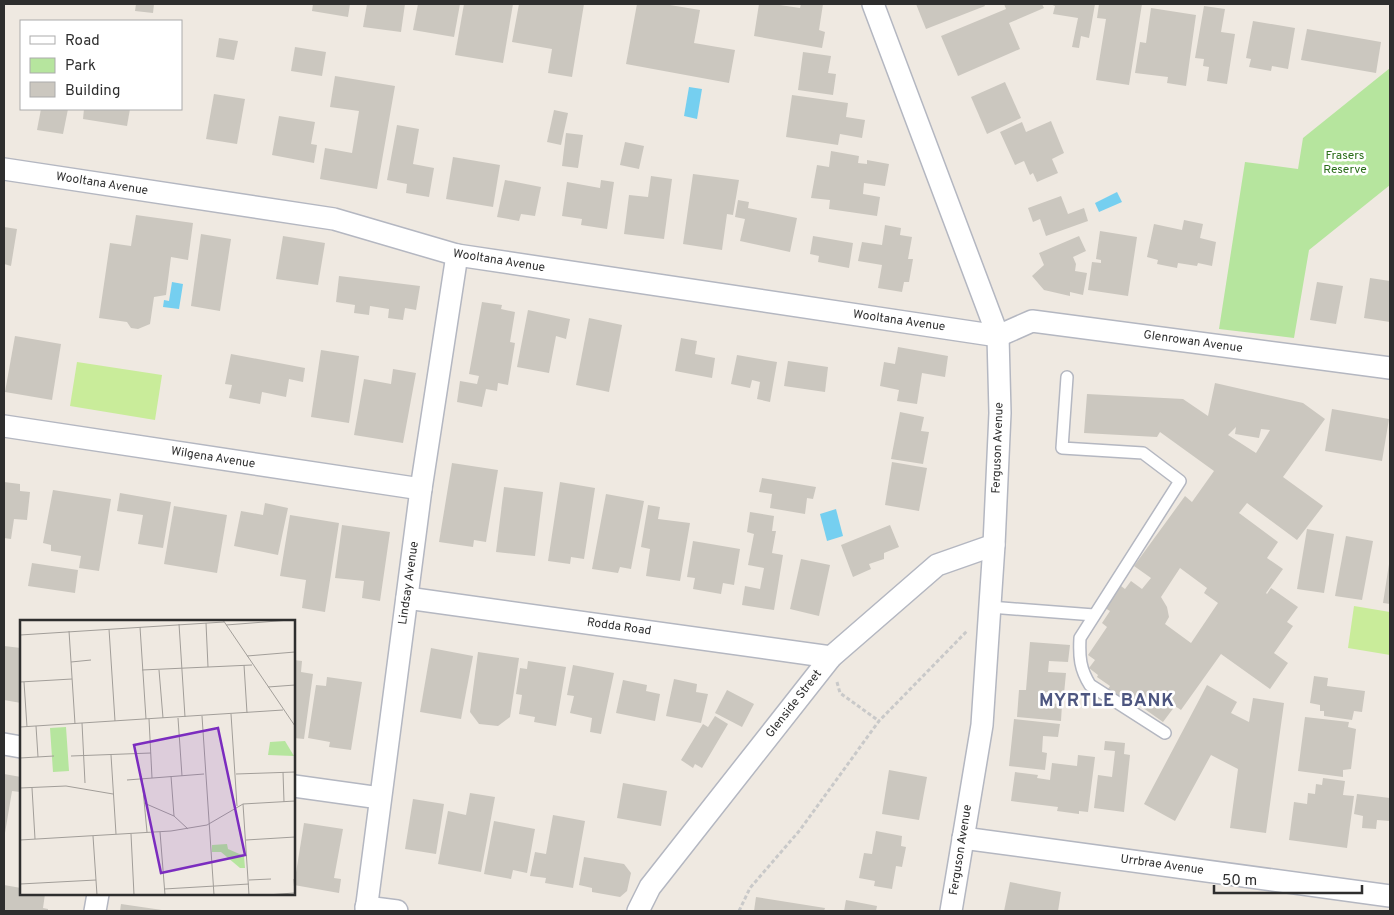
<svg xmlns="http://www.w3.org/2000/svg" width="1394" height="915" viewBox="0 0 1394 915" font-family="Overpass,sans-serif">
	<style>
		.green { fill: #b6e59e }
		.pitch { fill: #c9ec9a }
		.water { fill: #75cff0 }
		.building { fill: #cbc7bf; fill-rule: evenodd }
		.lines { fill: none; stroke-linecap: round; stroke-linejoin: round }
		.service-casing { stroke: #b4b7c1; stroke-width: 14 }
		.minor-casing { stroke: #b4b7c1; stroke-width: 24 }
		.path { stroke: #c9c9c9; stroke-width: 3; stroke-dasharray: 4 2.5; stroke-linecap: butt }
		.service { stroke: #fff; stroke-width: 11 }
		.minor { stroke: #fff; stroke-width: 21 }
		.labels { text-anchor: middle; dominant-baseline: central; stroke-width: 5; stroke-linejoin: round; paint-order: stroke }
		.park-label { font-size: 12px; fill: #2c6e1b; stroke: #fff }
		.street-label { font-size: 12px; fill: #2e2e2e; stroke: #fff }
		.district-label { font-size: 18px; font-weight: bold; letter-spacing: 1px; fill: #4d5680; stroke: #fff }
		.inset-road { fill: none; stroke: #a29e99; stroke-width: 1 }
		.view { fill: #7b2cbf; fill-opacity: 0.15; stroke: #7b2cbf; stroke-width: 2.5 }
		.inset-edge { fill: none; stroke: #2e2e2e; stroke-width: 2.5 }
	</style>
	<rect width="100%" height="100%" fill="#efe9e1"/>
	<!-- green -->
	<polygon class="green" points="1390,68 1390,185 1309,250 1294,338 1219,329 1245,162 1298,169 1303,138"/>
	<!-- pitch -->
	<g class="pitch">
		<polygon points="77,362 162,375 155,420 70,406"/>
		<polygon points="1354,606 1390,612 1390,655 1348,648"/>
	</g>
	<!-- water -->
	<g class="water">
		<polygon points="689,87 702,89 697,119 684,116"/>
		<polygon points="1117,192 1122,202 1099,212 1095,203"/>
		<polygon points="172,282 183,284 179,309 163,307 164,300 169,301"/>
		<polygon points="836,509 843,536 827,541 820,514"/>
	</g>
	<!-- building -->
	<g class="building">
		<polygon points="136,4 154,4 153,13 135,11"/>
		<polygon points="313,4 350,4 348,17 312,11"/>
		<polygon points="367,4 405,4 401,32 363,27"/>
		<polygon points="418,4 460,4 454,37 413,30"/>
		<polygon points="464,4 513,4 503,63 455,55"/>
		<polygon points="519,4 584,4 572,77 548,73 552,49 512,42"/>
		<polygon points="637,4 664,4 700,10 694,43 735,50 729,83 626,64"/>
		<polygon points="759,4 773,4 800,8 801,4 823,4 819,30 825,32 822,48 754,36"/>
		<polygon points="916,4 984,4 985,6 926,29"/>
		<polygon points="1004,4 1042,4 1044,8 1009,23 1020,49 958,76 941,36 1006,9"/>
		<polygon points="1050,4 1095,4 1089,38 1081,36 1079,48 1072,47 1078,18 1053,14 1055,6"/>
		<polygon points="1099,4 1142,4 1129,85 1096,80 1106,19 1097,18"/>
		<polygon points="1204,6 1225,9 1221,32 1235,34 1227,84 1207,81 1209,67 1203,66 1204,59 1195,58"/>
		<polygon points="1151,8 1196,15 1186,86 1167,83 1168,77 1135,73 1140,42 1146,43"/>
		<polygon points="1253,21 1295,28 1288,69 1272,66 1271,71 1249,67 1251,59 1246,58"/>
		<polygon points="1307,29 1381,42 1376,73 1301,60"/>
		<polygon points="219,38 238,41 234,60 216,57"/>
		<polygon points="295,47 326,52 322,76 291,71"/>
		<polygon points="803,52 831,56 828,73 836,74 833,95 798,90"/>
		<polygon points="335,76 395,86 377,189 320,179 325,148 352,153 359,111 330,107"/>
		<polygon points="1005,82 1021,118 987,134 971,97"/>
		<polygon points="214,94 245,99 237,144 206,139"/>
		<polygon points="792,95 848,103 846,117 865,120 862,138 840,134 838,145 786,137"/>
		<polygon points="41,109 68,109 63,134 37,130"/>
		<polygon points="84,109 130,109 127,126 83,119"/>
		<polygon points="554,110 568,113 561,145 547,142"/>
		<polygon points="279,116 315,122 311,144 317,145 314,163 272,155"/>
		<polygon points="1051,121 1064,153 1052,159 1058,173 1037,182 1033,173 1030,175 1024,161 1015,165 1000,132 1022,122 1026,132"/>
		<polygon points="397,125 419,129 413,164 434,168 429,197 406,193 407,184 387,180"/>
		<polygon points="566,133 583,135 578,168 562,166"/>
		<polygon points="625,142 644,146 639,169 620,165"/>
		<polygon points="831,151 859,156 858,163 867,164 867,160 889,164 885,186 864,183 863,194 880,197 877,216 829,209 830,200 811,198 817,165 829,167"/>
		<polygon points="453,157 500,165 493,207 446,199"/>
		<polygon points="693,174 739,180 733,215 727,214 722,250 683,244"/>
		<polygon points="651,176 672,179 664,239 624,234 629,195 648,197"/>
		<polygon points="505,180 541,187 535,216 521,214 519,221 497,217"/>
		<polygon points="601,180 614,182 607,229 581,225 582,219 562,216 567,182 600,188"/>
		<polygon points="1061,196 1068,214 1084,208 1088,221 1046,236 1040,219 1033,222 1028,208"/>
		<polygon points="738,200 749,202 748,208 797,218 790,252 740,241 745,219 735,217"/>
		<polygon points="136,215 193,223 188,260 171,257 166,295 154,297 150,324 138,329 131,328 127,322 99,318 110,243 131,246"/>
		<polygon points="1184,220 1203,224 1200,238 1216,242 1212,266 1198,263 1197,266 1178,263 1177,268 1157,264 1158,260 1147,257 1154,224 1182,230"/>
		<polygon points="885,225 901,228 900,235 912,237 908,259 913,259 909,282 904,282 902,292 878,288 882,265 858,261 862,242 882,245"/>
		<polygon points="4,227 17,229 11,266 4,264"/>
		<polygon points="1100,231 1137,237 1128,296 1088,290 1092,262 1101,263 1101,260 1096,259"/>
		<polygon points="201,234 231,239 220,311 191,306"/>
		<polygon points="283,236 325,243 318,285 276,279"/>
		<polygon points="813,236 853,243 849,268 818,262 819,256 810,254"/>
		<polygon points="1079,236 1086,251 1073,257 1076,264 1075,271 1087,273 1083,295 1070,292 1070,296 1044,290 1032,276 1044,265 1039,253"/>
		<polygon points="339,276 420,286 416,310 405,308 403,320 388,318 389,309 370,306 369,315 354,313 355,305 336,302"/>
		<polygon points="1370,278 1390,281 1390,322 1364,318"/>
		<polygon points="1317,282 1343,286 1336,324 1310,320"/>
		<polygon points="482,302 502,305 501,309 515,312 510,342 515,343 508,385 498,383 497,391 486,389 482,407 457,402 460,381 477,384 479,376 469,374"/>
		<polygon points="528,310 570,319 566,339 556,336 549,373 517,367"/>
		<polygon points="589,318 622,325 609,392 576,385"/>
		<polygon points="15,336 61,344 52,400 5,392"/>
		<polygon points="681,338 697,341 695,354 715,358 712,378 675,371"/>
		<polygon points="898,347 948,356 945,377 922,373 917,404 897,401 899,390 880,386 884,362 895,364"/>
		<polygon points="321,350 359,356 349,423 311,417"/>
		<polygon points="231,354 305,368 303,382 289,379 286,397 262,392 260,404 229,398 232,385 225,384"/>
		<polygon points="737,355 777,362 770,402 757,399 760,382 752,380 750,388 731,384"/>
		<polygon points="788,361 828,367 825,392 784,386"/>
		<polygon points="393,369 416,373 403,443 354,435 364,379 391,384"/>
		<path d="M1215,383L1303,403L1325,419L1283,477L1323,506L1297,540L1247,503L1239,513L1278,542L1267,558L1283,569L1266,593L1267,594L1271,588L1298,607L1287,622L1293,626L1274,653L1288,663L1270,689L1221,654L1181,710L1175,706L1163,722L1139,705L1136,709L1108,689L1110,686L1097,677L1098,675L1089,668L1095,660L1088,655L1107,627L1102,623L1110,611L1105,608L1121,586L1125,589L1131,581L1142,589L1151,578L1134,566L1185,496L1192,502L1214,471L1160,432L1157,437L1084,433L1087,394L1183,399L1208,416ZM1236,427L1235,434L1259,438L1261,429L1270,430L1256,453L1228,435ZM1180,568L1207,588L1204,593L1218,603L1191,643L1165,624L1169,617L1167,607L1161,597Z"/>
		<polygon points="1332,409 1389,419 1382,461 1325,451"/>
		<polygon points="900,412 924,417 921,431 929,432 923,464 891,459"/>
		<polygon points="892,462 927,468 919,511 885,505"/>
		<polygon points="452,463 498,470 486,542 474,540 473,547 439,542"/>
		<polygon points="762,478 816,487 813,499 807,498 805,514 770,508 772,494 759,492"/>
		<polygon points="4,482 20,484 20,491 30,492 27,520 14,519 11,539 4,538"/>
		<polygon points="560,482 595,488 584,559 571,557 570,564 548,561"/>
		<polygon points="504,487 543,492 535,556 496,552"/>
		<polygon points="53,490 111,499 99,571 79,568 81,556 51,551 51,545 43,543"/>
		<polygon points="120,493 171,502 163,548 138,544 143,515 117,511"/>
		<polygon points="606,494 644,501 631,569 620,567 618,573 592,569"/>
		<polygon points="265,503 288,508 278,555 234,546 241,511 263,515"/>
		<polygon points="648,505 660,507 658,519 690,523 680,581 646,576 650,549 641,547"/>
		<polygon points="174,506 227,515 217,573 164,564"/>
		<polygon points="750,512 774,516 772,531 776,531 772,553 783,555 774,610 742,605 745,586 760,589 764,568 748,565 754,534 747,532"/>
		<polygon points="290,515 339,523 325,612 302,608 306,580 280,576"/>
		<polygon points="342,525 390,532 380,601 362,598 364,581 335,578"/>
		<polygon points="890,525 899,547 884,553 884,559 869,564 871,569 853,577 841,545"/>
		<polygon points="1307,529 1334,534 1324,593 1297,589"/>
		<polygon points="1346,536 1373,541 1362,600 1335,596"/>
		<polygon points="693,541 740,549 734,585 723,583 721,594 693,589 695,578 687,577"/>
		<polygon points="801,559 830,565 819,616 790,609"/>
		<polygon points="32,563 78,570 75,593 28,586"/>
		<polygon points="1389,564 1390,564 1390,604 1383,603"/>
		<polygon points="1030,642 1070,645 1068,662 1049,661 1048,672 1066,673 1064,694 1046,692 1046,703 1062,704 1061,721 1017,717 1019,690 1026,690"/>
		<polygon points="4,646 21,648 21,703 4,700"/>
		<polygon points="431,648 473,656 461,719 420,712"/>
		<polygon points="478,652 519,658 510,717 498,726 479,724 470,712"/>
		<polygon points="294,660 302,661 301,672 313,674 304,739 294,738"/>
		<polygon points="528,661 566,667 556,726 534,722 535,717 519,714 522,695 516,694 520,668 527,669"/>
		<polygon points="573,665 614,673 601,734 590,732 592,718 570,713 574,696 567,695"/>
		<polygon points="1314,676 1328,678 1327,686 1365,691 1362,712 1354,711 1352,720 1324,716 1324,711 1320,711 1320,705 1310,703"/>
		<polygon points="327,677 362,682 351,750 329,747 330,742 308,738 316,685 326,686"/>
		<polygon points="674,679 697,684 696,692 708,694 701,723 666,716"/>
		<polygon points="623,680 647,685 646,691 660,694 655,721 616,713"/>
		<polygon points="1207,685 1237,702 1231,713 1249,722 1253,698 1284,703 1266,833 1230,828 1238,769 1211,755 1175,821 1144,804"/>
		<polygon points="727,690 754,704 742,727 715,713"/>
		<polygon points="715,716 728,724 702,768 695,764 693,768 681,760 703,724 708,727"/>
		<polygon points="1305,717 1349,722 1348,727 1356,729 1351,769 1343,770 1343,777 1298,771"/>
		<polygon points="1014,719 1060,724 1058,737 1043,736 1042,752 1047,753 1045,770 1009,766"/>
		<polygon points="1105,741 1125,743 1124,754 1130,755 1124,812 1094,808 1098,775 1112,777 1115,751 1104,750"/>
		<polygon points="1078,755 1095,757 1088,812 1079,811 1079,814 1057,811 1058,807 1011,801 1015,772 1038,775 1037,778 1050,780 1052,763 1077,766"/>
		<polygon points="889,770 927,777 919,820 882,814"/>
		<polygon points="4,774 21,777 20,792 12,791 5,833"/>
		<polygon points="1323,778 1345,781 1343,795 1354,796 1347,848 1289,840 1294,802 1307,804 1308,793 1315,794 1316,784 1322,785"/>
		<polygon points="623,783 667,791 661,826 617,818"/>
		<polygon points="470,793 495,797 481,872 438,864 448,811 466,815"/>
		<polygon points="1357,794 1390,798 1390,821 1377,820 1376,829 1362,828 1363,816 1354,814"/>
		<polygon points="413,799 444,804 436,854 405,849"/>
		<polygon points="553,815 585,821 573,888 545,883 546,878 530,876 535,852 546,854"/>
		<polygon points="494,821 535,829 527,873 513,870 511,879 484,874"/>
		<polygon points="304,823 343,829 334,878 341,879 339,893 294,885"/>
		<polygon points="876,831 902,836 901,846 906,847 902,867 896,866 892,889 874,886 875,881 859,878 864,853 872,854"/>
		<polygon points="584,857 624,864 631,873 627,891 620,897 592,892 592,888 579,885"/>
		<polygon points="1010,882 1061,892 1058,911 1004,911"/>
		<polygon points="4,885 21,888 21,894 45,894 43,908 48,909 48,911 4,911"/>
		<polygon points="756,897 825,908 824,911 754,911"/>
		<polygon points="846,900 877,906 876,911 844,911"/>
		<polygon points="121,904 162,910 162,911 120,911"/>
	</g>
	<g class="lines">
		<defs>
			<g id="service">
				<path d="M1067,377L1062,448L1143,453L1180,481L1080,638C1079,657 1080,669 1090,685L1165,733"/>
				<polyline points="990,607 1094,615"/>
			</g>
			<g id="minor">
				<polyline points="873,4 998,336 1000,413 994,545 982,725 951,911"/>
				<polyline points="4,169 334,219 457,255 998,336 1032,321 1390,368"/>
				<polyline points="4,426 421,489"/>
				<polyline points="407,598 831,657"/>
				<polyline points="4,744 21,747"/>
				<polyline points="294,786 380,798"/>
				<polyline points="963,838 1390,896"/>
				<polyline points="366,907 397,911"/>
				<polyline points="95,911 98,894"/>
				<polyline points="366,911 421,489 457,255"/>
				<polyline points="638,911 650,887 831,657 937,565 994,545"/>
			</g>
		</defs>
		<!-- service casing -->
		<use href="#service" class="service-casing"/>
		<!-- minor casing -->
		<use href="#minor" class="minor-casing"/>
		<!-- path -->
		<g class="path">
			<polyline points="837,682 840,693 879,721"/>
			<polyline points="739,911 750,888 800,830 879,721 968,630"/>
		</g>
		<!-- service -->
		<use href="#service" class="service"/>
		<!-- minor -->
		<use href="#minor" class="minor"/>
	</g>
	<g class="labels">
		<!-- park labels -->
		<g class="park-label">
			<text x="1345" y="156">Frasers<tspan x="1345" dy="14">Reserve</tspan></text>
		</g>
		<!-- street labels -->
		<g class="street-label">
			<text transform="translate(102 184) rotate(9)">Wooltana Avenue</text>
			<text transform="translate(499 261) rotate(9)">Wooltana Avenue</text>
			<text transform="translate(899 321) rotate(8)">Wooltana Avenue</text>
			<text transform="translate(1193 342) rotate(8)">Glenrowan Avenue</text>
			<text transform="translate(998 448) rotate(-88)">Ferguson Avenue</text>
			<text transform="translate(213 458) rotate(9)">Wilgena Avenue</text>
			<text transform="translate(409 583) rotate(-82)">Lindsay Avenue</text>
			<text transform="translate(619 627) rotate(8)">Rodda Road</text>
			<text transform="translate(794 704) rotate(-52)">Glenside Street</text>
			<text transform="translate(961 850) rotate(-81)">Ferguson Avenue</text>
			<text transform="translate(1162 865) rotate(8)">Urrbrae Avenue</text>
		</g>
		<!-- district labels -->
		<g class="district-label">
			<text x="1107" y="701">MYRTLE BANK</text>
		</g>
	</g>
	<!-- overview -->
	<g transform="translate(20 620)">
		<rect width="275" height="275" fill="#efe9e1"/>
		<path d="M46,107L49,151L33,152L30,108ZM265,121L274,136L248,135L250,122ZM207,224L208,229L224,236L225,248H220L201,232H192V225Z" fill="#b6e59e"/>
		<path class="inset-road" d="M203,0L275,106M186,3L188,47M159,4L165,97M206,5L270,0M120,7L126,99M89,9L95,101M49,11L55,104M0,15L204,2M227,36L275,32M51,42L71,40M224,45L227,93M122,50L232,45M139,50L143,98M0,62L52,59M4,62L7,107M248,67L275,65M211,94L217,186M182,96L194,275M158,98L162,156M129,99L132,158M62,103L65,163M16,106L18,137M0,107L263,90M91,135L96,214M51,136L131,133M0,138L34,136M263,152L264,182M216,154L275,152M151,156L154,196M122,159L127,212M107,160L184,154M0,168L46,166L93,174M12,168L15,219M124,183L154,196L168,209M223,184L229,275M140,212L145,275M111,214L114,275M73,216L77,275M0,220L151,211L187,205L223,184L275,181M226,220L275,217M274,259L275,274M229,260L251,259M0,264L76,260M144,269L229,264M247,275L274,273"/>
		<path class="view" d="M198,108L225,235L141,253L114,125Z"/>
		<rect width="275" height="275" class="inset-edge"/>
	</g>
	<!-- border -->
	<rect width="1394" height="915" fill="none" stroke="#2e2e2e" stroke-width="10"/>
	<!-- legend -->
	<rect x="20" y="20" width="162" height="90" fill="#ffffff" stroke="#ababab"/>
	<rect x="30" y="36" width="25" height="8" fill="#ffffff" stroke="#ababab"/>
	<text x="65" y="45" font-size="15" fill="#2e2e2e">Road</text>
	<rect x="30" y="58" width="25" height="15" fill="#b6e59e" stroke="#ababab"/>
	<text x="65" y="70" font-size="15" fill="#2e2e2e">Park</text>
	<rect x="30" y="82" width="25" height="15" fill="#cbc7bf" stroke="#ababab"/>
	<text x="65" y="95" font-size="15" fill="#2e2e2e">Building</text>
	<!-- scale -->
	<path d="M1214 885v8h148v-8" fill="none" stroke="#2e2e2e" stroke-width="2.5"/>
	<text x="1222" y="885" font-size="15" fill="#2e2e2e" stroke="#ffffff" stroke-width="4" paint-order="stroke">50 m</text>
</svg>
